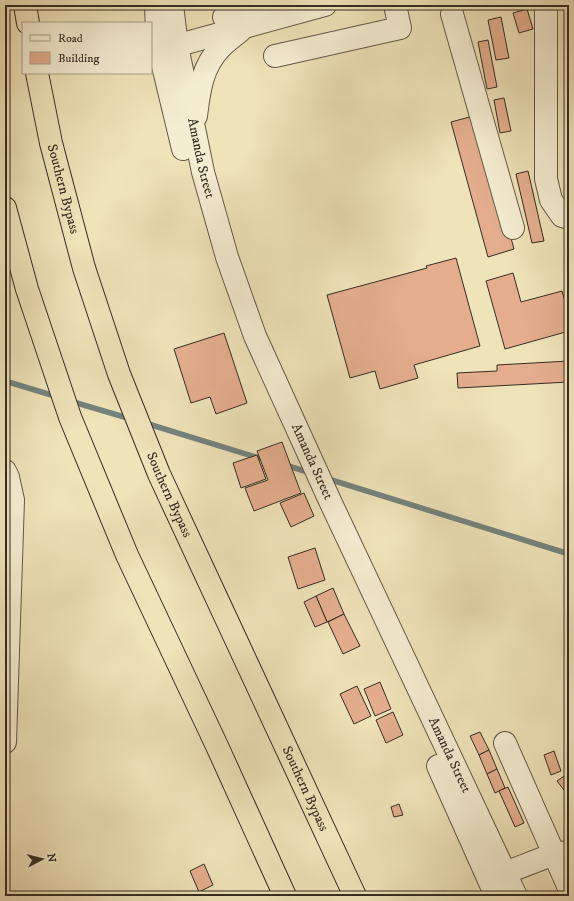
<svg xmlns="http://www.w3.org/2000/svg" width="574" height="901" viewBox="0 0 574 901" font-family="'IM FELL DW Pica',serif">
	<style>
		.lines { fill: none; stroke-linecap: round; stroke-linejoin: round }
		.stream { stroke: #74837e; stroke-width: 5.5 }
		.building { fill: #e4ae8e; stroke: #362d23 }
		.minor-casing { stroke: #645a48; stroke-width: 24 }
		.highway-casing { stroke: #362d23; stroke-width: 24 }
		.minor { stroke: #f5edd2; stroke-width: 22 }
		.highway { stroke: #efe3b9; stroke-width: 22 }
		.labels { text-anchor: middle; dominant-baseline: central; stroke-width: 3.5; stroke-linejoin: round; paint-order: stroke }
		.street-label { font-size: 14px; fill: #362d23; stroke: #f5edd2 }
	</style>
	<rect width="100%" height="100%" fill="#efe3b9"/>
	<filter id="stains"><feTurbulence type="fractalNoise" baseFrequency=".005" numOctaves="4"/><feColorMatrix values="0 0 0 0 .2 0 0 0 0 .09 0 0 0 0 .02 0 0 0 .5 -.17"/></filter>
	<radialGradient id="worn" r=".72"><stop offset=".6" stop-color="#630" stop-opacity="0"/><stop offset="1" stop-color="#630" stop-opacity=".3"/></radialGradient>
	<g class="lines">
		<!-- stream -->
		<g class="stream">
			<polyline points="5,381 58,397"/>
			<polyline points="70,401 131,419"/>
			<polyline points="145,423 259,458"/>
			<polyline points="285,465 311,473"/>
			<polyline points="325,478 569,554"/>
		</g>
	</g>
	<!-- building -->
	<g class="building">
		<polygon points="527,9 533,29 519,33 513,13"/>
		<polygon points="501,17 509,58 496,60 488,20"/>
		<polygon points="488,40 497,87 487,89 478,42"/>
		<polygon points="504,98 511,131 500,133 494,100"/>
		<polygon points="477,115 514,249 488,257 451,122"/>
		<polygon points="528,171 544,241 532,243 516,174"/>
		<polygon points="456,258 480,346 414,365 418,378 380,389 375,371 350,378 327,295 427,268 426,266"/>
		<polygon points="513,273 521,302 562,291 569,315 569,331 505,349 486,281"/>
		<polygon points="224,333 247,403 216,414 210,397 191,403 174,349"/>
		<polygon points="569,361 569,382 458,388 457,373 497,371 497,365"/>
		<polygon points="282,442 301,493 254,511 245,488 268,480 257,451"/>
		<polygon points="257,455 266,479 241,488 233,463"/>
		<polygon points="304,493 314,516 291,527 280,503"/>
		<polygon points="315,548 325,580 298,589 288,557"/>
		<polygon points="333,588 344,614 327,622 316,596"/>
		<polygon points="316,596 327,622 315,627 304,602"/>
		<polygon points="344,614 360,646 343,654 328,622"/>
		<polygon points="380,682 391,709 375,716 364,689"/>
		<polygon points="357,686 371,716 354,724 340,694"/>
		<polygon points="393,712 403,735 386,743 376,720"/>
		<polygon points="480,732 489,750 479,755 470,736"/>
		<polygon points="489,750 497,769 487,774 479,755"/>
		<polygon points="554,751 561,771 551,775 544,755"/>
		<polygon points="497,769 505,788 495,793 487,774"/>
		<polygon points="567,774 569,777 569,793 567,794 557,781"/>
		<polygon points="508,787 524,823 515,827 499,791"/>
		<polygon points="399,804 403,815 394,817 391,807"/>
		<polygon points="204,864 213,885 199,892 190,871"/>
		<polygon points="444,891 446,896 429,896"/>
		<polygon points="551,891 552,896 542,896 541,894"/>
	</g>
	<g class="lines">
		<defs>
			<g id="minor">
				<polyline points="156,5 157,34 163,66 183,149"/>
				<path id="s1" d="M172,5L177,46L203,172L227,257L255,336L330,501L516,896"/>
				<polyline points="544,5 546,9 546,179 551,200 562,216 569,218"/>
				<polyline points="452,14 513,228"/>
				<polyline points="224,17 266,5"/>
				<polyline points="164,49 325,5"/>
				<polyline points="275,56 400,28 395,5"/>
				<path d="M196,116C199,91 202,66 221,47C227,41 234,36 240,31"/>
				<polyline points="5,471 8,477 13,500 5,742"/>
				<polyline points="505,743 554,854 569,852"/>
				<polyline points="438,766 496,896"/>
				<polyline points="492,878 554,854 569,888"/>
			</g>
			<g id="highway">
				<polyline points="25,5 28,23"/>
				<path id="s2" d="M37,73L51,143L84,268L119,374L159,474L355,896"/>
				<polyline points="5,208 27,289 70,417 127,555 217,746 285,896"/>
			</g>
		</defs>
		<!-- minor casing -->
		<use href="#minor" class="minor-casing"/>
		<!-- highway casing -->
		<use href="#highway" class="highway-casing"/>
		<!-- minor -->
		<use href="#minor" class="minor"/>
		<!-- highway -->
		<use href="#highway" class="highway"/>
	</g>
	<g class="labels">
		<!-- street labels -->
		<g class="street-label">
			<text stroke="none"><textPath href="#s1" startOffset="156">Amanda Street</textPath></text>
			<text stroke="none"><textPath href="#s2" startOffset="119">Southern Bypass</textPath></text>
			<text stroke="none"><textPath href="#s1" startOffset="480">Amanda Street</textPath></text>
			<text stroke="none"><textPath href="#s2" startOffset="443">Southern Bypass</textPath></text>
			<text stroke="none"><textPath href="#s1" startOffset="804">Amanda Street</textPath></text>
			<text stroke="none"><textPath href="#s2" startOffset="767">Southern Bypass</textPath></text>
		</g>
	</g>
	<!-- margin -->
	<rect width="574" height="901" fill="none" stroke="#efe3b9" stroke-width="20"/>
	<rect x="6" y="6" width="562" height="889" fill="none" stroke="#362d23" stroke-width="2"/>
	<rect x="10" y="10" width="554" height="881" fill="none" stroke="#362d23"/>
	<!-- legend -->
	<rect x="22" y="22" width="130" height="52" fill="#f5edd2" stroke="#a9a08c"/>
	<rect x="30" y="35" width="20" height="6" fill="#f5edd2" stroke="#a9a08c"/>
	<text x="58" y="42" font-size="12" fill="#362d23">Road</text>
	<rect x="30" y="52" width="20" height="12" fill="#e4ae8e" stroke="#a9a08c"/>
	<text x="58" y="62" font-size="12" fill="#362d23">Building</text>
	<!-- north arrow -->
	<g transform="translate(42 859) rotate(83)" stroke="#f5edd2" stroke-width="3" paint-order="stroke">
	<path d="M0-3L7 15L0 10L-7 15Z" fill="#362d23"/>
	<text y="-6" font-size="11" font-weight="bold" text-anchor="middle" fill="#362d23">N</text>
	</g>
	<rect width="100%" height="100%" filter="url(#stains)"/>
	<rect width="100%" height="100%" fill="url(#worn)"/>
</svg>
